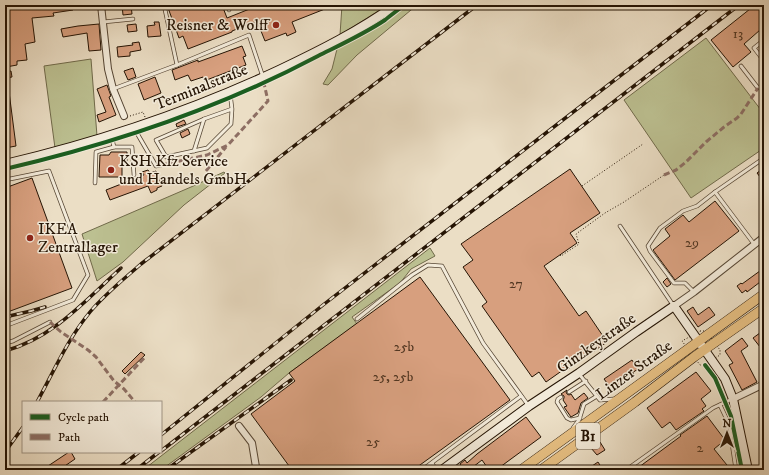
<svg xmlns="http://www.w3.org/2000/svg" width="769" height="475" viewBox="0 0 769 475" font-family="'IM FELL DW Pica',serif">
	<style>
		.green { fill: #bcc091; stroke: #706a4a }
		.building { fill: #d79f7e; stroke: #251404 }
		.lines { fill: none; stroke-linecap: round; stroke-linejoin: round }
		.lane-casing { stroke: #564634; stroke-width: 4.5 }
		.street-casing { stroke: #564634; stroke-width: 8 }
		.secondary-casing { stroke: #251404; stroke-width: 10 }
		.primary-casing { stroke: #251404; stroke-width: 10 }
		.path { stroke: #251404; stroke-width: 1; stroke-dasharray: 1 2; stroke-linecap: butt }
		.lane { stroke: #f2ead9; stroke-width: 3 }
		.street { stroke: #f2ead9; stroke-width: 6 }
		.secondary { stroke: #f2ead9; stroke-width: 8 }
		.primary { stroke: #e6bf82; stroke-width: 9 }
		.rail-casing { stroke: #251404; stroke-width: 3.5 }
		.rail { stroke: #f2ead9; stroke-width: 2; stroke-dasharray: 6; stroke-linecap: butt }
		.quiet { stroke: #8d6e63; stroke-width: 3; stroke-dasharray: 6 3; stroke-linecap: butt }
		.cycleway-casing { stroke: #f2ead9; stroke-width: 6 }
		.cycleway { stroke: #1b5e20; stroke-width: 4 }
		.poi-dot { fill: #8f2418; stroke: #f2ead9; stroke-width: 1.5 }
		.labels { text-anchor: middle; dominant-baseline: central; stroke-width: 3; stroke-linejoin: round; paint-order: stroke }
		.number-label { font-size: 14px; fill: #523722 }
		.shield { fill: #f2ead9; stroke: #625444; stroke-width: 1 }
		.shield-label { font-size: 15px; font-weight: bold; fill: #251404 }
		.poi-label { font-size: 16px; fill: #251404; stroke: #f2ead9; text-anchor: start }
		.street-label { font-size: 16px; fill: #251404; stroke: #f2ead9 }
	</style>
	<rect width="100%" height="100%" fill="#ebdec5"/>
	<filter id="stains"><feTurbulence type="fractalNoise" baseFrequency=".005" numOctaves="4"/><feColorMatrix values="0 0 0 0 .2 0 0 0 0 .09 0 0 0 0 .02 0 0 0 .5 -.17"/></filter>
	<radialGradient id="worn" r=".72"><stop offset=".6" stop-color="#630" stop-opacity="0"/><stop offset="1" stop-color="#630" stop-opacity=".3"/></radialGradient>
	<!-- green -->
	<g class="green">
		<polygon points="342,5 388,5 340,35"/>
		<polygon points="408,5 417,5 357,55 328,85 323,84 332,69 337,49 385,22"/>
		<polygon points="706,38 764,114 764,148 691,198 624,100"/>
		<polygon points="91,59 97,136 55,148 44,66"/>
		<polygon points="224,172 225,173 184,205 123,262 97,281 82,234 191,187"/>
		<polygon points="430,248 435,256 411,269 400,283 352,317 357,324 289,373 261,397 161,470 143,470"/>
	</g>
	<!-- building -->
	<g class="building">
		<polygon points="5,5 72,5 73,10 53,13 54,16 32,18 35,42 25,44 27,60 17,61 17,65 6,67 5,58"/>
		<polygon points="122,5 131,5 132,14 123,15"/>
		<polygon points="167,5 222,5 227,18 252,8 251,5 335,5 292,22 296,32 287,36 286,33 265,41 257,21 232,31 232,32 188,49 183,36 179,38"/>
		<polygon points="755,5 764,5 764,35 760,30 744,44 751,52 733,67 711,40"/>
		<polygon points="154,22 159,22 161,36 148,37 147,26 155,25"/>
		<polygon points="99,24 101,50 89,51 87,33 63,37 61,29 78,26"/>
		<polygon points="136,24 137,31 128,32 127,25"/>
		<polygon points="139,42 141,50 130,52 130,56 118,57 117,47 133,45 132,43"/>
		<polygon points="242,46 246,56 243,57 246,65 204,81 203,77 191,81 188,75 175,80 172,70 198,60 198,62"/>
		<polygon points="133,68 136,77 128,80 124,71"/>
		<polygon points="11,71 12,77 5,78 5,72"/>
		<polygon points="155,77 161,93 144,100 138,84"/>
		<polygon points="5,84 8,84 16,146 5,148"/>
		<polygon points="107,85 111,96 109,97 116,115 99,122 97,115 106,112 97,89"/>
		<polygon points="184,120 186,124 177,127 176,124"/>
		<polygon points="188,129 190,134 182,138 180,133"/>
		<polygon points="111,152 127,152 127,162 122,163 122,177 99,177 100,155 109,155"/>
		<polygon points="764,168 764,182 757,173"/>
		<polygon points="570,169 600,213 570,233 577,243 544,266 579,316 586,311 607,342 564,372 563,370 546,382 539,372 532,377 482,306 487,302 463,267 473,260 461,244"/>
		<polygon points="148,170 150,173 156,171 162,186 157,188 157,190 151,193 148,186 110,200 106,190 144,175 142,172"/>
		<polygon points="32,178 72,288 5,313 5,188"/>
		<polygon points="715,201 739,231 675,280 653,250 670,236 665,229 683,215 689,222"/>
		<polygon points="764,268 764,279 747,292 746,290 742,293 737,286 741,283 742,284"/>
		<polygon points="420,277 510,400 413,470 292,470 251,414 295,381 289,373"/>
		<polygon points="667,278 671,284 667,287 663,282"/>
		<polygon points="693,307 698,315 709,307 715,315 698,327 687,311"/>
		<polygon points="764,330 764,352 753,338"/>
		<polygon points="742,338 748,346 741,351 757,382 742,390 729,365 733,363 725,351"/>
		<polygon points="141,352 145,355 125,374 122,371"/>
		<polygon points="632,360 638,369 632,373 634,374 614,388 610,387 604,379"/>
		<polygon points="696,372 711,391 701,399 706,406 702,409 704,411 676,430 670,422 662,428 647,408"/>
		<polygon points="567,390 566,392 567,394 569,395 571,394 575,400 584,393 588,398 581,403 578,413 571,417 564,407 567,406 563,400 564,398 564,396 561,394"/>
		<polygon points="707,416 725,440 714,449 731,470 635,470 681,436 680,435"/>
		<polygon points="526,417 541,437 496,470 489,470 482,460 469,470 465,470 460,464 465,460 467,463 477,454"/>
		<polygon points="600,442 605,450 597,455 591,448"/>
		<polygon points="69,452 71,452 75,459 59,470 42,470"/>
		<polygon points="598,462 603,470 586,470"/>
	</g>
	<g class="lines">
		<defs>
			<g id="lane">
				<polyline points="164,5 177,65"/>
				<polyline points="227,5 229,10"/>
				<polyline points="103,22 133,19"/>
				<polyline points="764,40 754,48 764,61"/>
				<polyline points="741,66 758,88 764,84"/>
				<polyline points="113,89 177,65 249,35 263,77"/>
				<polyline points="230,93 232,109 231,124 207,148 166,157 156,140 204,119 232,109"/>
				<polyline points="134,128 156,166 161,165"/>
				<polyline points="114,147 132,147 134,175"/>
				<polyline points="194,151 204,119"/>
				<polyline points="5,180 49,171 88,275 73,300 5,326"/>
				<polyline points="95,183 96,152 114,147 111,135"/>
				<polyline points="620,226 673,305"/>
				<polyline points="754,244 715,192 764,158"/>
				<polyline points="694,292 685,283 674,283 650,251 648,246 660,228 683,211 697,206 715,192"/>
				<polyline points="357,319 412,275 428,265 442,266 483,343 528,405"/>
				<polyline points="5,343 13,341 50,322"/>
				<polyline points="579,374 600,400 614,399"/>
				<polyline points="569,392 586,381"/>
				<polyline points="561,397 558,399 557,402 567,418 571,420 580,418"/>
				<polyline points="720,405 729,424 736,470"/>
				<polyline points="573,428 579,420 584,404 597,396"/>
				<polyline points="432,463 436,470"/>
				<polyline points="222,470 230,468 233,470"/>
				<polyline points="422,470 521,396"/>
				<polyline points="626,470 713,408 732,399"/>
			</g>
			<g id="street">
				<polyline points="101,5 108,69 113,89 124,116"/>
				<polyline points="674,306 694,292 764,237"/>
				<polyline points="733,399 764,384"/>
				<polyline points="239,426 252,443 256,467 255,470"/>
			</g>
			<g id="secondary">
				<path d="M5,164C99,142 191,111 279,70C319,51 359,31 395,5"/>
				<polyline points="442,470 529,406 579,373 636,332 674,306 725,379 733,399 748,470"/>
			</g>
			<g id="primary">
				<polyline points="521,470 764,294"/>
				<polyline points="541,470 635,402 694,357 764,308"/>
			</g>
		</defs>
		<!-- lane casing -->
		<use href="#lane" class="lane-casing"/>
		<!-- street casing -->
		<use href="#street" class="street-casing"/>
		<!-- secondary casing -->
		<use href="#secondary" class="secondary-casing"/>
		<!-- primary casing -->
		<use href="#primary" class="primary-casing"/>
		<!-- path -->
		<g class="path">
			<polyline points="130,116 143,112 145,117"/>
			<polyline points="582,186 643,144"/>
			<polyline points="560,255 561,256 579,244 576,234 605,213 624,202 664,175"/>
			<polygon points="700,331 706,331 720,350 720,355 712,360 705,365 700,365 682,341"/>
			<polyline points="662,349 670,352"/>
		</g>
		<!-- lane -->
		<use href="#lane" class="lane"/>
		<!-- street -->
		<use href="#street" class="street"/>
		<!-- secondary -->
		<use href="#secondary" class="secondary"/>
		<!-- primary -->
		<use href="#primary" class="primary"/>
		<defs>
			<g id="rail">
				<polyline points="5,317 31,311 45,307"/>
				<path d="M5,351C53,338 86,300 121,268"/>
				<path d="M37,402C54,371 67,340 90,312C105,294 124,279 141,264L477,5"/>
				<polyline points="161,435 323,305 712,5"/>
				<polyline points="161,451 739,5"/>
				<polyline points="5,452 23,427"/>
				<polyline points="116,470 139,452"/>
				<polyline points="136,470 159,452"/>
				<polyline points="166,470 291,380"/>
			</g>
		</defs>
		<!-- rail casing -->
		<use href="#rail" class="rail-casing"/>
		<!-- rail -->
		<use href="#rail" class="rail"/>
		<!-- quiet -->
		<g class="quiet">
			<polyline points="161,165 207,155 228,145 268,101 263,79"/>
			<polyline points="206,171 226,147"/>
			<polyline points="664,175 676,170 686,162 706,142 724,127 737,118 741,114 758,88"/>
			<polyline points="50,322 61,332 88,350 96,357 114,381 124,389 135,402"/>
			<polyline points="103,402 146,356"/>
		</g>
		<defs>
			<g id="cycleway">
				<path d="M5,169C113,144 220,108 318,56C340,45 364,34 385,20C391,15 398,10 404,5"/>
				<polyline points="705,365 715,378 731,416 742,470"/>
			</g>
		</defs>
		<!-- cycleway casing -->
		<use href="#cycleway" class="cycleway-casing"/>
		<!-- cycleway -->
		<use href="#cycleway" class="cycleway"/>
	</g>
	<!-- markers -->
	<g class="poi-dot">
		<circle cx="276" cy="25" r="4"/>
		<circle cx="111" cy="170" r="4"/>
		<circle cx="30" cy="238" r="4"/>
	</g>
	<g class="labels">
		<!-- number labels -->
		<g class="number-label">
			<text x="738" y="34">13</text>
			<text x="692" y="243">29</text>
			<text x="516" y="284">27</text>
			<text x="404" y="347">25b</text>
			<text x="393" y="377">25, 25b</text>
			<text x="373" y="442">25</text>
			<text x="700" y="448">2</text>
		</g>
		<!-- shield labels -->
		<rect class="shield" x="576" y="423" width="24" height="26" rx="3"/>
		<g class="shield-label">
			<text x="588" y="436">B1</text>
		</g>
		<!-- poi labels -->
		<g class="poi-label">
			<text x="268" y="25" text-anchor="end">Reisner &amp; Wolff</text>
			<text x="119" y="161">KSH Kfz Service<tspan x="119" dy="18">und Handels GmbH</tspan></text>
			<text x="38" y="229">IKEA<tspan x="38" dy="18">Zentrallager</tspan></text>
		</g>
		<!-- street labels -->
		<g class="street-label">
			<text transform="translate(201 87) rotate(-22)">Terminalstraße</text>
			<text transform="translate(596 343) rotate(-35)">Ginzkeystraße</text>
			<text transform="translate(634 370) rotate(-36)">Linzer Straße</text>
		</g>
	</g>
	<!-- margin -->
	<rect width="769" height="475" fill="none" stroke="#ebdec5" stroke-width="20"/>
	<rect x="6" y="6" width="757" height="463" fill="none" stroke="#251404" stroke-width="2"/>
	<rect x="10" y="10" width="749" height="455" fill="none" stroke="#251404"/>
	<!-- legend -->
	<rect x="22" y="401" width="140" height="52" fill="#f2ead9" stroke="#a09484"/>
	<rect x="30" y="414" width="20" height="6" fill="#1b5e20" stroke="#a09484"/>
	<text x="58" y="421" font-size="12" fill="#251404">Cycle path</text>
	<rect x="30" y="434" width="20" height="6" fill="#8d6e63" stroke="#a09484"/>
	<text x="58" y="441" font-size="12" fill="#251404">Path</text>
	<!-- north arrow -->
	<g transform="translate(727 433)" stroke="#f2ead9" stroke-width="3" paint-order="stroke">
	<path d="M0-3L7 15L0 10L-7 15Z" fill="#251404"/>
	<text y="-6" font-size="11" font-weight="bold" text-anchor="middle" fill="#251404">N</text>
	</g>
	<rect width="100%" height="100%" filter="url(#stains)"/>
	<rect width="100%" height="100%" fill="url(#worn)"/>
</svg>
